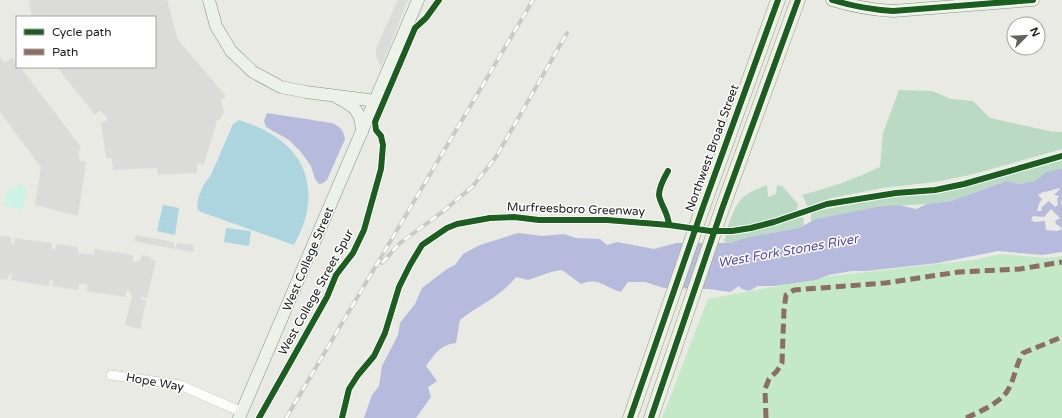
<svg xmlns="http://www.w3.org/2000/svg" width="1062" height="418" viewBox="0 0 1062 418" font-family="'Varela Round',sans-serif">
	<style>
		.grass { fill: #c3e9c7 }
		.forest { fill: #badac3 }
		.park { fill: #cff2e6 }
		.pitch { fill: #add5e0 }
		.parking { fill: #dbdcd9 }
		.water { fill: #b6bbdd; fill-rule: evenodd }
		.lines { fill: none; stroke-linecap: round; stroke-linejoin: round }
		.street-casing { stroke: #c2c2bf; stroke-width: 10 }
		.secondary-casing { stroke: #83947c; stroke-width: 13 }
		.primary-casing { stroke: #959f80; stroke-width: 15 }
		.street { stroke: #fcfcfb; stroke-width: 9 }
		.secondary { stroke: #ecf2e8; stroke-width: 12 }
		.primary { stroke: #ecefe2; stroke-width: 14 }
		.rail-casing { stroke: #c9c9c8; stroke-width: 4 }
		.rail { stroke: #fff; stroke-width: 2.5; stroke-dasharray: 8; stroke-linecap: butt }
		.quiet { stroke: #8d6e63; stroke-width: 5; stroke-dasharray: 10 5; stroke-linecap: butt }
		.cycleway-casing { stroke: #fff; stroke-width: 8 }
		.cycleway { stroke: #1b5e20; stroke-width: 6 }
		.labels { text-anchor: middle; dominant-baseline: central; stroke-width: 3; stroke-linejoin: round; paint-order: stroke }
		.street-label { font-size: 12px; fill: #1b1b1b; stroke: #fff }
		.water-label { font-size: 13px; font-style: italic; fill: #5849a9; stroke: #fff }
	</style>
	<rect width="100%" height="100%" fill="#e8eae3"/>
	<!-- grass -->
	<polygon class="grass" points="1001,254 1045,258 1062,256 1062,418 662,418 708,299 832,276 973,260"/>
	<!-- forest -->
	<g class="forest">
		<path d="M899,90L932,91L951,99L973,101L990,118L1054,132H1062V149L970,175L935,182L882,188L832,198L808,207L802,195C829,188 855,179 880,167L883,133Z"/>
		<polygon points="1062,159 1062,169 1046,172 1035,181 1018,184 1007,181 951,201 927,204 876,207 816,219 811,222 811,212 894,196 936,194 982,183"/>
		<path d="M767,185L768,197L776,194L777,185L782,186L798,204L796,212C771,221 754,226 727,228C739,199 737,197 767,185Z"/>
		<polygon points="803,217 804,225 799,228 749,237 729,243 724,242 726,234 758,230 790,219"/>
	</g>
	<!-- park -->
	<polygon class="park" points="21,182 27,190 23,210 5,206 7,191"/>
	<!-- pitch -->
	<g class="pitch">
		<path d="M239,120C288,135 319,167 305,220C302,229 298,237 294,245L201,212L198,210C195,200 204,182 211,175L233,124Z"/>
		<polygon points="163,205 179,208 175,235 157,231"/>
		<polygon points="226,228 251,231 249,246 224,242"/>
	</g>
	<!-- parking -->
	<g class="parking">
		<polygon points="29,0 167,0 178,40 226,96 221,100 224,112 221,118 216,121 215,128 204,165 197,164 197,173 158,175 157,168 113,170 112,158 106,158 101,123 106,121 107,118 100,110 95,115 57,67 155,67 155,17 32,17"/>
		<polygon points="398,0 408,0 381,67 376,57 376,48"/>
		<polygon points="12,57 17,64 17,67 20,67 81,147 78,152 80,161 86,162 78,216 35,205 41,167 0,112 0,58 5,63"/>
		<polygon points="136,235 174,242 174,249 134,241"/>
		<polygon points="0,236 11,237 11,242 12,244 14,243 15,238 52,243 52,248 53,250 55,249 56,244 78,247 78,253 94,255 95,249 133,255 133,261 134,262 139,261 142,255 150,257 150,259 156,260 147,298 142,297 140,298 141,299 146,301 140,329 125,325 132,296 129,291 126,291 125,297 87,291 88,285 84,284 79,284 78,290 52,286 53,282 52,280 50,280 49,286 11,280 12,275 10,273 9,275 8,280 0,279"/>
		<polygon points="177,243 193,245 194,252 175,249"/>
	</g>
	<!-- water -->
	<g class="water">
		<path d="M267,113L332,123C340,126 344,131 345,139L327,180L323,183L319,184L315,179L311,166L301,152L289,140L266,127L264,121Z"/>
		<path d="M1060,169H1062V200L1061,202L1062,206V228L1056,224L1055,221L1060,218L1051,209L1044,217L1033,216L1031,220L1035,222L1045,221L1046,230L1057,231L1062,229V252L1042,255L998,251L938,263L866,271H852L829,275L816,280L774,286H758L749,291L742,289L739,286L730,292L709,289L664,288L645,282H628L621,292C604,287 598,277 581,284L562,270L551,272L528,280L516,277C499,298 480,304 460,320L456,343C440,345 435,354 426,366L437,381L428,387L431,397L416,418H364L372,395L379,386L382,366L398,335L400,323L415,304L422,288L447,269L455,265L463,254L480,245L518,233L543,236L564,234L576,238L600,239L607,245L617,242L654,249L676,243H729L749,237L799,228L816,219L876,207L899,205L916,209L927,204L951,201L1007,181L1018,184L1035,181L1046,172ZM1058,188L1060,189L1054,195L1059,196L1057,199L1058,205L1055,207L1049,201L1041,208L1042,211H1037L1039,204L1042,199L1038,195C1044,190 1050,192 1058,188Z"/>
	</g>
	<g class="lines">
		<defs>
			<polyline id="street" points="111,375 180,385 242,412"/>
			<g id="secondary">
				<polyline points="209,0 216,26 231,51 253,72 281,87 306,92 376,101"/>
				<path d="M832,0C852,6 872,10 893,11L1033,0"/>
				<path d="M338,98C356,107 361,112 362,132"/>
				<polyline points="239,418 418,0"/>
			</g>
			<g id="primary">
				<polyline points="630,418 703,207 778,0"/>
				<polyline points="651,418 722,209 798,0"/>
			</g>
		</defs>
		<!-- street casing -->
		<use href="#street" class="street-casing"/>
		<!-- secondary casing -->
		<use href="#secondary" class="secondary-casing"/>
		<!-- primary casing -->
		<use href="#primary" class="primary-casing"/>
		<!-- street -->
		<use href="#street" class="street"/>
		<!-- secondary -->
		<use href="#secondary" class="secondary"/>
		<!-- primary -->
		<use href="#primary" class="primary"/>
		<defs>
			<g id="rail">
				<polyline points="382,263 400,243 441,213 472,187 496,157 567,33"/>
				<polyline points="286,418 533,0"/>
			</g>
		</defs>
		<!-- rail casing -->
		<use href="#rail" class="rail-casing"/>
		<!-- rail -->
		<use href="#rail" class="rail"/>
		<!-- quiet -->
		<g class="quiet">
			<polyline points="766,418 765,389 769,379 777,371 782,363 784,309 786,295 794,290 885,283 959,272 1020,269 1062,262"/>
			<path d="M966,418C979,412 1003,402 1009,388C1015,377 1016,364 1023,353L1062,337"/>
		</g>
		<defs>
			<g id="cycleway">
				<path d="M832,0C852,6 872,10 893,11L1033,0"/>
				<path d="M668,171C664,178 659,187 659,195C660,204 668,212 669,225"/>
				<polyline points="259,418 327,297 336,275 353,253 364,230 381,169 383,145 381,136 376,130 375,122 415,28 426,18 439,0"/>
				<polyline points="342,418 349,389 358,375 374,356 385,333 399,287 410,265 422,245 447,228 457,224 490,218 514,217 539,220 607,220 669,225 710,231 732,231 751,228 774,222 827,204 896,193 935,190 964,184 1062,156"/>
				<polyline points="630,418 703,207 778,0"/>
				<polyline points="651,418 722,209 798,0"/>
			</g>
		</defs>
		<!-- cycleway casing -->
		<use href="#cycleway" class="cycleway-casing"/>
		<!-- cycleway -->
		<use href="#cycleway" class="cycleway"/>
	</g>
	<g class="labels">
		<!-- street labels -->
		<g class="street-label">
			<text transform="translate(712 148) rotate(-70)">Northwest Broad Street</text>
			<text transform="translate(576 209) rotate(2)">Murfreesboro Greenway</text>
			<text transform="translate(308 259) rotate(-67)">West College Street</text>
			<text transform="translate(316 292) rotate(-61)">West College Street Spur</text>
			<text transform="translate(155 382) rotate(10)">Hope Way</text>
		</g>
		<!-- water labels -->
		<g class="water-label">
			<text transform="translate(788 251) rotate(-10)">West Fork Stones River</text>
		</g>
	</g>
	<!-- legend -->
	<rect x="16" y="16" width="140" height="52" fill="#ffffff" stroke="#a4a4a4"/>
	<rect x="24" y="29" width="20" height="6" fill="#1b5e20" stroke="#a4a4a4"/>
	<text x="52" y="36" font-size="12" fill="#1b1b1b">Cycle path</text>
	<rect x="24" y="49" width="20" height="6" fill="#8d6e63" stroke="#a4a4a4"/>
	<text x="52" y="56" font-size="12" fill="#1b1b1b">Path</text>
	<!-- north arrow -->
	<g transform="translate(1026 36) rotate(66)"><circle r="19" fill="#ffffff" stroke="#a4a4a4"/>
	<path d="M0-3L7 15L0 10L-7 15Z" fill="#636361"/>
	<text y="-6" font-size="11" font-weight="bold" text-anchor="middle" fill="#1b1b1b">N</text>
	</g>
</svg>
